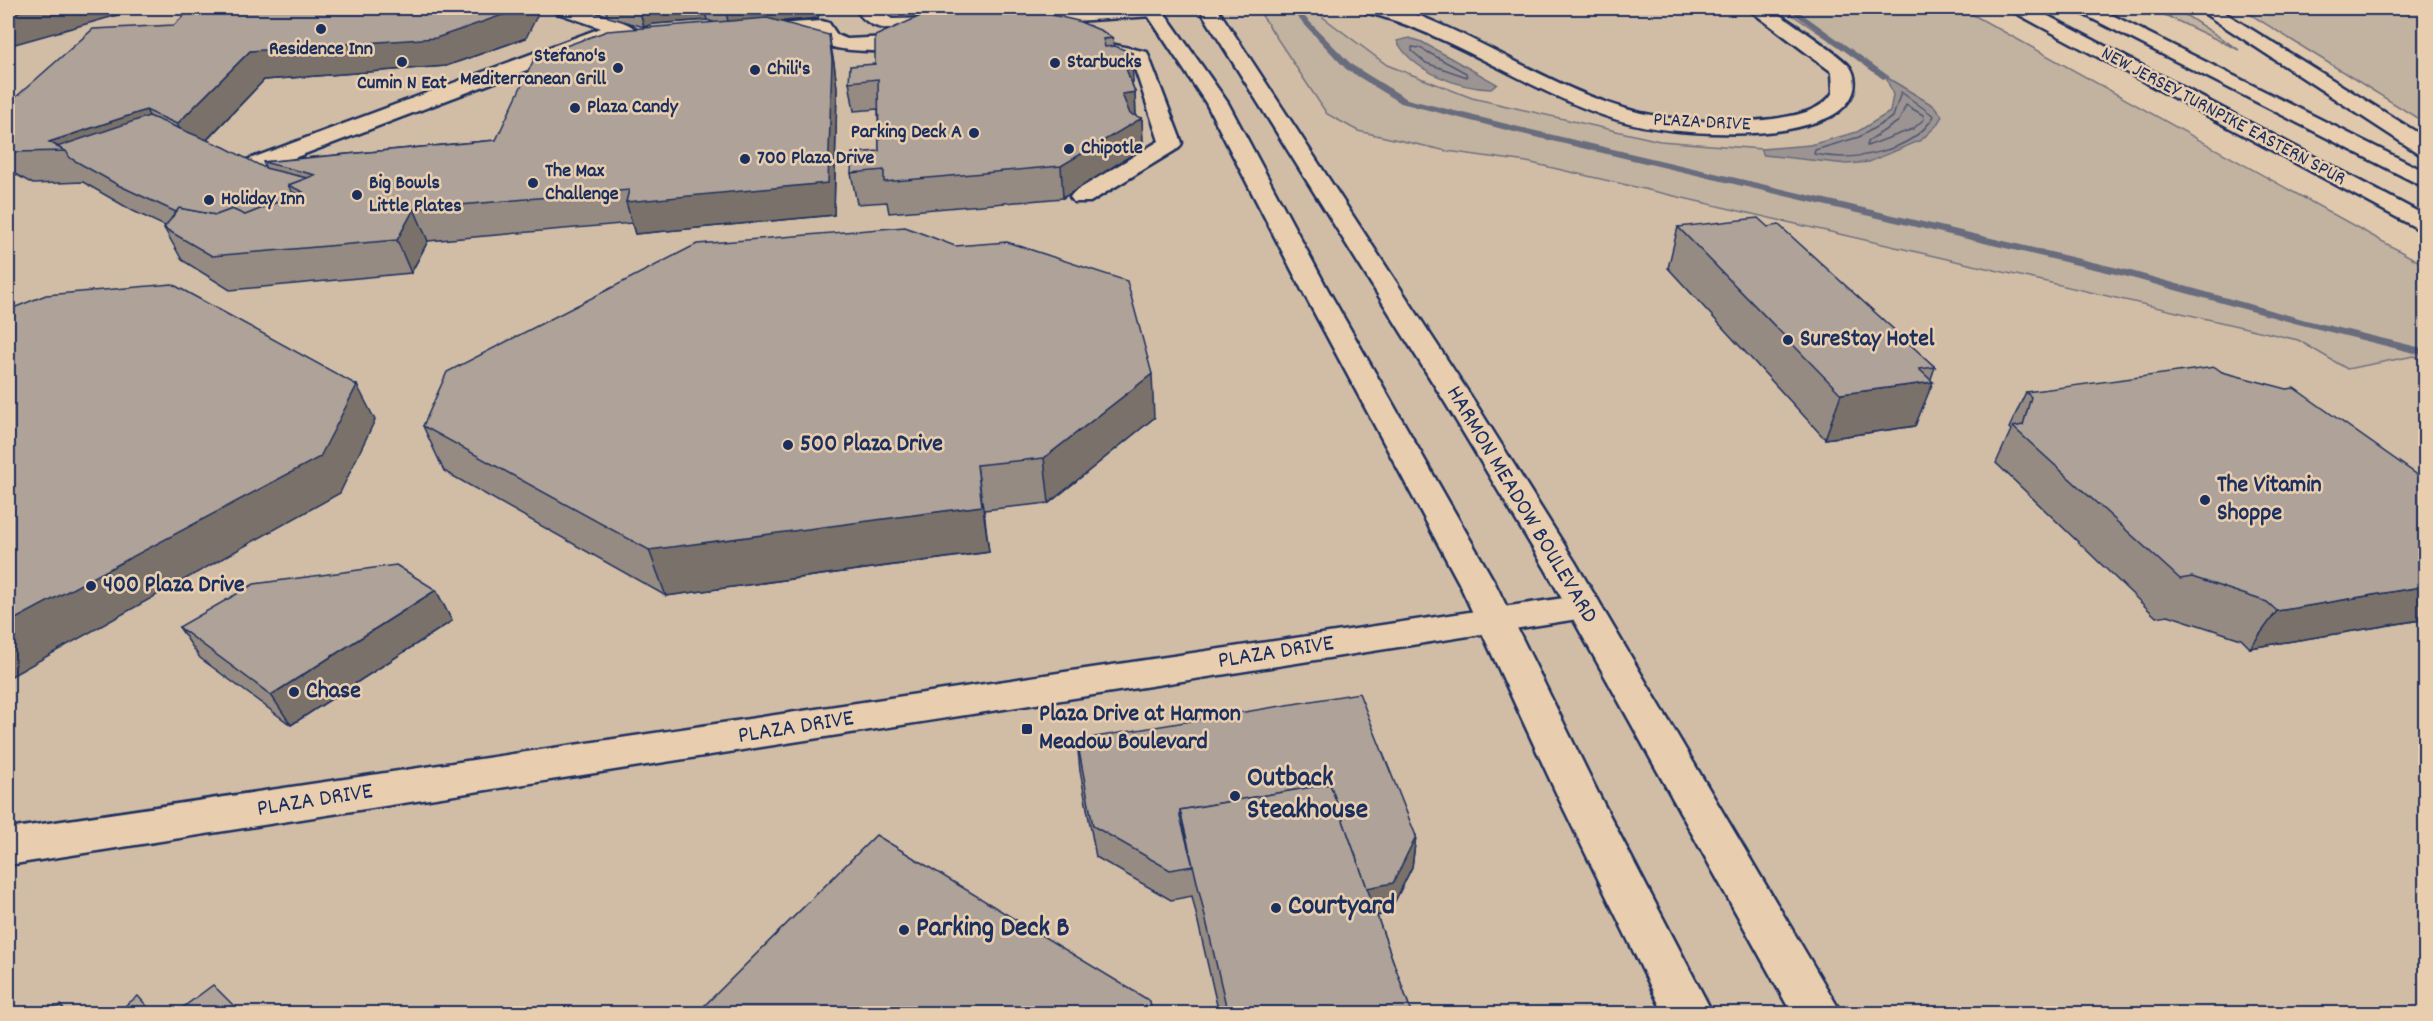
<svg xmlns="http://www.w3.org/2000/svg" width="2433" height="1021" viewBox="0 0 2433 1021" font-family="Dekko,sans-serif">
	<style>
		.built { fill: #d1bda6 }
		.green { fill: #c2b2a0; stroke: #6e707f; stroke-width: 1.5 }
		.water { fill: #9c9492; stroke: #686c7d; stroke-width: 1.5 }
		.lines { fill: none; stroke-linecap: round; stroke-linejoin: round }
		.shore { stroke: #4f5773; stroke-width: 1.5 }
		.stream { fill: #686c7d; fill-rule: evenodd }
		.pedestrian-casing { stroke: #1b2f5e; stroke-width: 5 }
		.minor-casing { stroke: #1b2f5e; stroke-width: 5 }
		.tertiary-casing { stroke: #1b2f5e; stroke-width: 5 }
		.motorway-casing { stroke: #1b2f5e; stroke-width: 5 }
		.pedestrian { fill: #e8ceaf; fill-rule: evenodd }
		.minor { fill: #e8ceaf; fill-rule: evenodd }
		.tertiary { fill: #e8ceaf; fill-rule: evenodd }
		.motorway { fill: #e8ceaf; fill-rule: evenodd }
		.wall { fill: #968b83; stroke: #1b2f5e; stroke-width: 1.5 }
		.shaded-wall { fill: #7a716a; stroke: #1b2f5e; stroke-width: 1.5 }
		.building { fill: #afa298; stroke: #1b2f5e; stroke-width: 1.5 }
		.poi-dot { fill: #1b2f5e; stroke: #e8ceaf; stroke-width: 2 }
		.labels { text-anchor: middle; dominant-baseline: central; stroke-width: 5; stroke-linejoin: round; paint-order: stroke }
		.far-poi-label { font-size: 20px; font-weight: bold; fill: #1b2f5e; stroke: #e8ceaf; text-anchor: start }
		.far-street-label { font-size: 20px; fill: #1b2f5e; stroke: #e8ceaf }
		.poi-label { font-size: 24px; font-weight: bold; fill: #1b2f5e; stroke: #e8ceaf; text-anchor: start }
		.street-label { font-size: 24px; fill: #1b2f5e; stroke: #e8ceaf }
		.near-poi-label { font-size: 28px; font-weight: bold; fill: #1b2f5e; stroke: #e8ceaf; text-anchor: start }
	</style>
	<rect width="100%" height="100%" fill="#e0c8ac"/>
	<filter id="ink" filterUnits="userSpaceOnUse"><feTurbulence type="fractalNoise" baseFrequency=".0167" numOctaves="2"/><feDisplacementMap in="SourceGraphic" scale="12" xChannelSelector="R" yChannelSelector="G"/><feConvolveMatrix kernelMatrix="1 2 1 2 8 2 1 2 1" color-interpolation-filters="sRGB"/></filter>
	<g filter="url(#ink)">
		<!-- built -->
		<polygon class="built" points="8,8 1870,8 2425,357 2425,1013 8,1013"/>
		<!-- green -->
		<g class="green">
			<polygon points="1257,8 1315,8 1324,18 1387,65 1472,98 1660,141 1761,149 1764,155 1942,116 1934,106 1881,74 1782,8 1961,8 2425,265 2425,360 2414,356 2347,369 2298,340 1527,162 1447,151 1358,131 1327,114"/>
			<polygon points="2150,8 2175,8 2239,50"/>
			<polygon points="2240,8 2418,8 2425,13 2425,123"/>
		</g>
		<!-- water -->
		<g class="water">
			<path d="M1409,38L1422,42L1497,84L1491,89C1458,88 1412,71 1397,41Z"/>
			<polygon points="1886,77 1934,106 1942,116 1936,126 1921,140 1869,162 1847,164 1764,155 1761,149 1810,145 1857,132 1890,112 1893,95"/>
		</g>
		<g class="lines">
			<!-- shore -->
			<g class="shore">
				<polygon points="1412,47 1420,48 1466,73 1467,77 1426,63 1412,51"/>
				<path d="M1901,92L1934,116C1912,153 1853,162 1814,154L1815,150L1859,137L1893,117Z"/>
				<polygon points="1906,105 1923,115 1924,119 1913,129 1867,146 1868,141 1899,121"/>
			</g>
			<!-- stream -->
			<g class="stream">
				<polygon points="1289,8 1296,8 1352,65 1407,99 1519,127 2131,271 2306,320 2426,349 2426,356 2298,324 2128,277 1518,133 1401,103 1346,69"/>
				<polygon points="1786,8 1794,8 1890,77 1883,79"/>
			</g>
			<defs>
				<g id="pedestrian">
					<path d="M552,8C568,6 627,18 637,31L634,35H619L244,177H228L224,172L228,167L601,28L555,12Z"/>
					<path d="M822,21L829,23L837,35L847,39L911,36L921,42C912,55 844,52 829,46C823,43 820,39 816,33L761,37L751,31L761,25Z"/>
					<polygon points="1088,39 1147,52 1182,143 1179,148 1090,202 1074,202 1070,197 1074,192 1159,141 1132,60 1081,49 1078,45 1081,41"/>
				</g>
				<g id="minor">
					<path d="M855,8H874L892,19L943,18L952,24C943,37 885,32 871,24C864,20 859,15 855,8Z"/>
					<polygon points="1105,8 1160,8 1162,10 1153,16 1012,25 1003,19 1012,13"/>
					<polygon points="1584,595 1597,598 1602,607 1597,616 8,865 8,829"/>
				</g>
				<g id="tertiary">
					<polygon points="1143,8 1161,8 1228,103 1328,290 1495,583 1598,793 1713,1014 1664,1014 1558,797 1459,583 1302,290 1206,103"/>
					<polygon points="1199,8 1217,8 1476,404 1575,562 1842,1014 1792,1014 1546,570 1446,404"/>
					<path d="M1362,8H1394L1420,16C1494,45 1563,94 1641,113C1682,122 1731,124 1773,119C1793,116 1822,112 1833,92L1832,72L1747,8C1753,7 1763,6 1769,9C1781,14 1843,57 1850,67C1855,74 1856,85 1853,93C1844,116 1818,122 1798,127C1769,134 1741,134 1712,133C1675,132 1640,128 1605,116C1522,87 1450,33 1365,12Z"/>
				</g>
				<g id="motorway">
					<polygon points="2011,8 2033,8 2426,216 2426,233 2014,12"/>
					<polygon points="2076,8 2098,8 2426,172 2426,188 2079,12"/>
					<polygon points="2196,8 2217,8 2426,138 2426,155 2418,153"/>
				</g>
			</defs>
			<!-- pedestrian casing -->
			<use href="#pedestrian" class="pedestrian-casing"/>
			<!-- minor casing -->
			<use href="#minor" class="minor-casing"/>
			<!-- tertiary casing -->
			<use href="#tertiary" class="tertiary-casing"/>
			<!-- motorway casing -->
			<use href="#motorway" class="motorway-casing"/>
			<!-- pedestrian -->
			<use href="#pedestrian" class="pedestrian"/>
			<!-- minor -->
			<use href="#minor" class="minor"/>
			<!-- tertiary -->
			<use href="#tertiary" class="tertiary"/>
			<!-- motorway -->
			<use href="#motorway" class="motorway"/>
		</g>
		<!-- wall -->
		<g class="wall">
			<polygon points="595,8 826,8 820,10 818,18 782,22 834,63 837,88 834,215 635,234 632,223 428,241 411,273 230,290 182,260 164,228 165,226 133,211 83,182 33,184 8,170 8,104 526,38 446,66 264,80 207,140 266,169 263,162 496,140 713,22 707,20 653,24 644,27 608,17 606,11"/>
			<polygon points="1113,38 1114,46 1133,81 1132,84 1135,92 1136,116 1142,118 1143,148 1063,198 889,213 887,202 857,204 851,173 879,151 878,109 854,111 849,82 875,64"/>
			<polygon points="1678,227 1768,227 1935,367 1915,426 1825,439 1668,268"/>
			<polygon points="2222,372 2426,481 2426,619 2250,648 2241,639 2168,615 2156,617 1996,463 2011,430 2009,428 2026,392"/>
			<polygon points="1154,418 1049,503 984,510 989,552 666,596 444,471 423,426"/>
			<polygon points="436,590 452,621 291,725 200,658 179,627"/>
			<polygon points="1077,740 1416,836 1412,867 1389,913 1377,916 1412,1014 1219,1014 1192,896 1171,900 1096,857 1080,771"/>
		</g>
		<!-- shaded-wall -->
		<g class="shaded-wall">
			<polygon points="33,8 136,8 132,11 8,46 8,14"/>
			<polygon points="518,8 541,8 526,38 446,66 264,80 193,154 177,124 250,51"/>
			<polygon points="639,8 704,8 707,20 653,24 644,27"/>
			<polygon points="725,8 826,8 820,10 818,18 729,26"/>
			<polygon points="829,35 834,63 837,88 834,215 635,234 626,202"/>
			<polygon points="1132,53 1133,81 1131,87 1123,61"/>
			<polygon points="1135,92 1136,121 1142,118 1143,148 1063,198 1061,166 1123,123 1122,94"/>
			<polygon points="146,110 162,140 66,151 49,142"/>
			<polygon points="414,209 428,241 411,273 397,240"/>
			<polygon points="1152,374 1154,418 1049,503 1044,458"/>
			<polygon points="1933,382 1915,426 1825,439 1841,394"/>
			<polygon points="357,385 375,420 340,493 8,678 8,623"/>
			<polygon points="977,465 989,552 666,596 649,550"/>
			<polygon points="2426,586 2426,619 2250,648 2277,611"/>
			<polygon points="436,590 452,621 291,725 271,695"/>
			<polygon points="1416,836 1412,867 1389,913 1360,919 1364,889"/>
		</g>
		<!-- building -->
		<g class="building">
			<polygon points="8,8 33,8 8,14"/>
			<polygon points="192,8 518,8 517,10 436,38 250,51 177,124 146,110 49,142 66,151 14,152 8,149 8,104 93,29 174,25"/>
			<polygon points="1022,8 1078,21 1102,31 1113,38 1103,39 1105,47 1115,46 1132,53 1130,58 1123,61 1135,92 1122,94 1130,114 1142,118 1061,166 884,182 884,170 851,173 852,153 879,151 878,79 849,82 850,66 875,64 875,36 923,15"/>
			<polygon points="767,18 829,35 832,60 828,183 626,202 629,190 414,209 397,240 212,256 164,228 179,208 216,215 232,209 245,215 303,192 288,185 315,175 263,162 496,140 535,57 607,31"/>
			<polygon points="149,116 224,147 265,168 307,178 288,185 291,191 297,194 245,215 232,209 216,215 179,208 176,212 118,185 70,158 66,151 57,147"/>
			<polygon points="1758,218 1768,227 1779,225 1935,367 1919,369 1933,382 1841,394 1678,227"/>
			<polygon points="905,227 955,246 1007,242 1127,281 1152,374 1044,458 977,465 982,506 649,550 423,426 447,372 697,244"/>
			<polygon points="172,284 357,385 320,457 8,623 8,310 46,295"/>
			<polygon points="2215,367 2222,372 2287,389 2294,388 2426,481 2426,586 2277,611 2267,602 2192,577 2180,579 2013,427 2023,425 2031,397 2026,392"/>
			<polygon points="396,565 436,590 271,695 179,627 254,584"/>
			<polygon points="1359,693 1416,836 1393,883 1367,888 1330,784 1180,810 1180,817 1193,866 1170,870 1093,826 1077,740"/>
			<polygon points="1330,784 1412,1014 1228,1014 1180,810"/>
			<polygon points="876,835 1150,1001 1152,1014 696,1014"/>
			<polygon points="213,985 242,1014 174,1014"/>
			<polygon points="138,996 154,1014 114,1014"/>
			<polygon points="60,1005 68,1014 48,1014"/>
		</g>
	</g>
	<!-- markers -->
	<g class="poi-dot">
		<circle cx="321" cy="29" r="6"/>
		<circle cx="402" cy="62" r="6"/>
		<circle cx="1055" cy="63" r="6"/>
		<circle cx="618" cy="68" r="6"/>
		<circle cx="755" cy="70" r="6"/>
		<circle cx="575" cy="108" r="6"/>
		<circle cx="974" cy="133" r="6"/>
		<circle cx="1069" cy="149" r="6"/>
		<circle cx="745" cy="159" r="6"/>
		<circle cx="533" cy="183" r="6"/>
		<circle cx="357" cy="195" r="6"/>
		<circle cx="209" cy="200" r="6"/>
		<circle cx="1788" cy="340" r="6"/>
		<circle cx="788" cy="445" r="6"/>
		<circle cx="2205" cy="500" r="6"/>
		<circle cx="91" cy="586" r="6"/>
		<circle cx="294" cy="692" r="6"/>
		<rect x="1021" y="723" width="12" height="12" rx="3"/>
		<circle cx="1235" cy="796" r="6"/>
		<circle cx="1276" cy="908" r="6"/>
		<circle cx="904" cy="930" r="6"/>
	</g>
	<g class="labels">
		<!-- far-poi labels -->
		<g class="far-poi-label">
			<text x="321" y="50" text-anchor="middle">Residence Inn</text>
			<text x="606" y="57" text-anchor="end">Stefano's<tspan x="606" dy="23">Mediterranean Grill</tspan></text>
			<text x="1067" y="63">Starbucks</text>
			<text x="767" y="70">Chili's</text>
			<text x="402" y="84" text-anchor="middle">Cumin N Eat</text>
			<text x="587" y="108">Plaza Candy</text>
			<text x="962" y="133" text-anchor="end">Parking Deck A</text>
			<text x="1081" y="149">Chipotle</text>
			<text x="757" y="159">700 Plaza Drive</text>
			<text x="545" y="172">The Max<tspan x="545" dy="23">Challenge</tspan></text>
			<text x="369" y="184">Big Bowls<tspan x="369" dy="23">Little Plates</tspan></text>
			<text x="221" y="200">Holiday Inn</text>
		</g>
		<!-- far-street labels -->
		<g class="far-street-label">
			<text transform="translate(2223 117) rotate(28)">NEW JERSEY TURNPIKE EASTERN SPUR</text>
			<text transform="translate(1702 123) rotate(3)">PLAZA DRIVE</text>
		</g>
		<!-- poi labels -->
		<g class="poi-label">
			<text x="1800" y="340">SureStay Hotel</text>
			<text x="800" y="445">500 Plaza Drive</text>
			<text x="2217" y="486">The Vitamin<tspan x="2217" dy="28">Shoppe</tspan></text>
			<text x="103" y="586">400 Plaza Drive</text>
			<text x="306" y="692">Chase</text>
			<text x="1039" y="715">Plaza Drive at Harmon<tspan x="1039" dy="28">Meadow Boulevard</tspan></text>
		</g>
		<!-- street labels -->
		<g class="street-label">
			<text transform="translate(1521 505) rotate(59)">HARMON MEADOW BOULEVARD</text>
			<text transform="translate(1276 653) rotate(-9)">PLAZA DRIVE</text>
			<text transform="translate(796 728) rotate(-9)">PLAZA DRIVE</text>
			<text transform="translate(315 801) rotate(-9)">PLAZA DRIVE</text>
		</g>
		<!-- near-poi labels -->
		<g class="near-poi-label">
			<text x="1247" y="780">Outback<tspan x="1247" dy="32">Steakhouse</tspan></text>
			<text x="1288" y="908">Courtyard</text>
			<text x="916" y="930">Parking Deck B</text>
		</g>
	</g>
	<!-- margin -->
	<rect width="2433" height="1021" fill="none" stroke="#e8ceaf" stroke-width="30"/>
	<rect x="15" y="15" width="2403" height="991" fill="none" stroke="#1b2f5e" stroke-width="2" filter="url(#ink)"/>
</svg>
